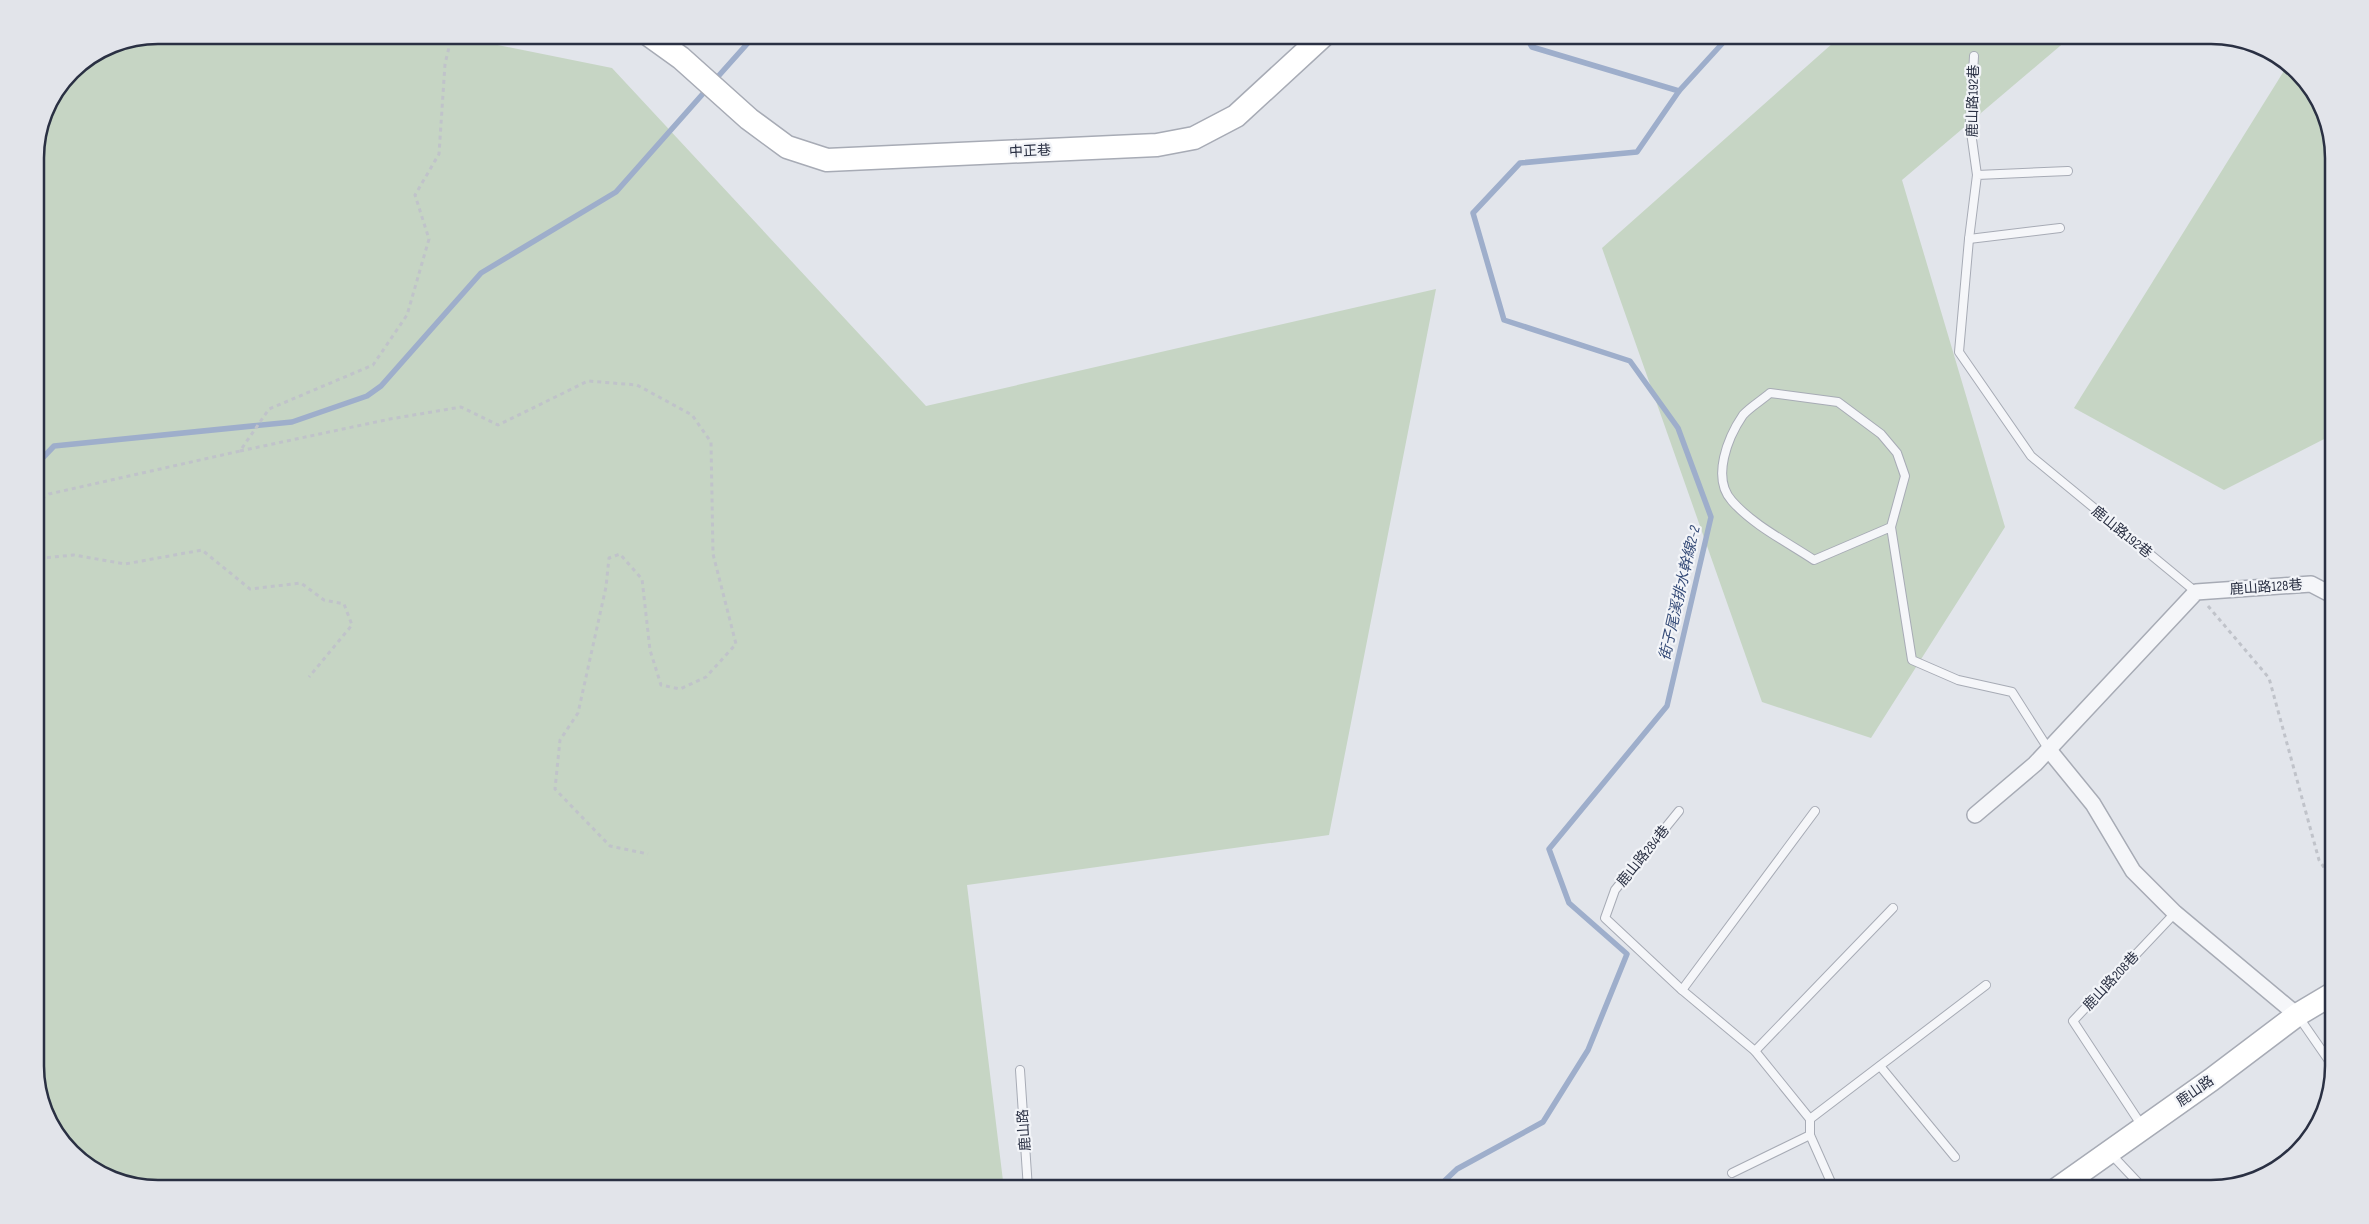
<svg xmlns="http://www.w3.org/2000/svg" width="2369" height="1224" viewBox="0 0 2369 1224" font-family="'Sofia Sans Condensed','Noto Sans TC',sans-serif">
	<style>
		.green { fill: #c6d5c4 }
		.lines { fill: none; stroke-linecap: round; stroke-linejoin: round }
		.stream { stroke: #9eaecb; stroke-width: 5.5 }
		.lane-casing { stroke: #a7abb5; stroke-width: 10 }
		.street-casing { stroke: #a7abb5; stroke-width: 18 }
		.secondary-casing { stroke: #a7abb5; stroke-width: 25 }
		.path { stroke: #c0c3ca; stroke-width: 3; stroke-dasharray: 4 4; stroke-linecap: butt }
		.lane { stroke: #f5f6f9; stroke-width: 8 }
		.street { stroke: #f5f6f9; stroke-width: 15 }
		.secondary { stroke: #fff; stroke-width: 22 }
		.labels { text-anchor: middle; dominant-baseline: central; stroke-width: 4.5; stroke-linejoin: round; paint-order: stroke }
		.street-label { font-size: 14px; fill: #2a3043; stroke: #f2f4f8 }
		.water-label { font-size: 15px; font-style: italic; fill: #344a77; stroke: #f2f4f8 }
		.rim { fill: none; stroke: #2a3043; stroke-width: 2.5 }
	</style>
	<rect width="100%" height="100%" fill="#e2e5eb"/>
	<!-- green -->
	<g class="green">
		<polygon points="157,35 448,35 612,68 926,406 1436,289 1329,835 967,885 1004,1189 157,1189 103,1176 56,1135 35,1075 35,150 44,110 71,71 111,44"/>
		<polygon points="1842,35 2073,35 1902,180 2005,527 1871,738 1762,702 1602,248"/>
		<polygon points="2287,66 2314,90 2334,150 2334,434 2224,490 2074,408"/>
	</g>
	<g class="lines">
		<!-- stream -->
		<g class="stream">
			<polyline points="1525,35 1532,47 1679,91"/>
			<polyline points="714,81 755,35"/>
			<polyline points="35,466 54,446 292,422 367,396 381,386 481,273 616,192 708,88"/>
			<polyline points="1436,1189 1457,1169 1543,1122 1588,1050 1627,954 1569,903 1549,849 1667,706 1711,517 1678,428 1630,361 1504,320 1473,213 1520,163 1637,152 1679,91 1730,35"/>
		</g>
		<defs>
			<g id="lane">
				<polyline points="1974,56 1970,125 1977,175"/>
				<polyline points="2068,171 1977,175 1969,239 1959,352 2031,456 2196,592"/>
				<polyline points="1969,239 2060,228"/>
				<path d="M1891,527L1814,560C1787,542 1753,525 1732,501C1711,478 1728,437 1743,415C1750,407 1762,400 1770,393L1838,402L1881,434L1897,453L1905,476L1891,527L1912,660L1958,680L2012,692L2049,750"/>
				<polyline points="1679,811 1615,890 1605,918 1682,990 1755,1051 1810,1119 1810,1135 1834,1189"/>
				<polyline points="1682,990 1815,811"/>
				<polyline points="2298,1016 2334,1068"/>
				<polyline points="1755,1051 1893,908"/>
				<polyline points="1880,1066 1955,1157"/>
				<polyline points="1020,1070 1028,1189"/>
				<polyline points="1810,1119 1986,985"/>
				<polyline points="2142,1126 2073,1021 2175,913"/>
				<polyline points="2111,1154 2144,1189"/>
				<polyline points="1732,1173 1810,1135"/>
			</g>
			<g id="street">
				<polyline points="2049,750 2093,804 2133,871 2175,913 2297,1015"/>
				<polyline points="1975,815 2035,764 2196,592 2311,584 2334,596"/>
			</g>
			<g id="secondary">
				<polyline points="649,35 681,58 749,119 787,147 827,160 1157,145 1194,138 1236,116 1324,35"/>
				<polyline points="2057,1189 2211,1080 2297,1015 2334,993"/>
			</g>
		</defs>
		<!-- lane casing -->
		<use href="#lane" class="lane-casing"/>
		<!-- street casing -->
		<use href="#street" class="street-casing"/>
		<!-- secondary casing -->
		<use href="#secondary" class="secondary-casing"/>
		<!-- path -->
		<g class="path">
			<polyline points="240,451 390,419 461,407 498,425 588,381 637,385 692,415 711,442 713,554 736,644 706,677 680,689 661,685 650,650 642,579 620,554 609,558 606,587 578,713 560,740 555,789 610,846 648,854"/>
			<polyline points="35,503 49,494 240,451 269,409 373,365 407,315 429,239 415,195 439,154 445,64 452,35"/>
			<polyline points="35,549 43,558 74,555 125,564 202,550 250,589 301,583 324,600 344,604 352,625 309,677"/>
			<polyline points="2208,606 2269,678 2319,860 2334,882"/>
		</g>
		<!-- lane -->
		<use href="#lane" class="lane"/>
		<!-- street -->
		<use href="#street" class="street"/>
		<!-- secondary -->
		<use href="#secondary" class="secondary"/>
	</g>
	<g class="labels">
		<!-- street labels -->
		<g class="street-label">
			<text transform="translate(1973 101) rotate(-89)">鹿山路192巷</text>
			<text transform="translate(1030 151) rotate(-3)">中正巷</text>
			<text transform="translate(2122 532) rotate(39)">鹿山路192巷</text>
			<text transform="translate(2266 587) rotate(-4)">鹿山路128巷</text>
			<text transform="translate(1643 856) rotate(-51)">鹿山路284巷</text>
			<text transform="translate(2111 981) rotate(-47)">鹿山路208巷</text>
			<text transform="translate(2195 1091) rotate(-35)">鹿山路</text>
			<text transform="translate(1024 1130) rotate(-94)">鹿山路</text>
		</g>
		<!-- water labels -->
		<g class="water-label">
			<text transform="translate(1680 593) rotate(-77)">街子尾溪排水幹線2-2</text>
		</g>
	</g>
	<!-- crop -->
	<path d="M0 0H2369V1224H0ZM158 44H2211A114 114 0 0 1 2325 158V1066A114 114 0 0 1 2211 1180H158A114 114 0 0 1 44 1066V158A114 114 0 0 1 158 44Z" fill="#e2e4ea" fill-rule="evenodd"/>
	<path class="rim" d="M158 44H2211A114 114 0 0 1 2325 158V1066A114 114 0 0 1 2211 1180H158A114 114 0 0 1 44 1066V158A114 114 0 0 1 158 44Z"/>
</svg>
